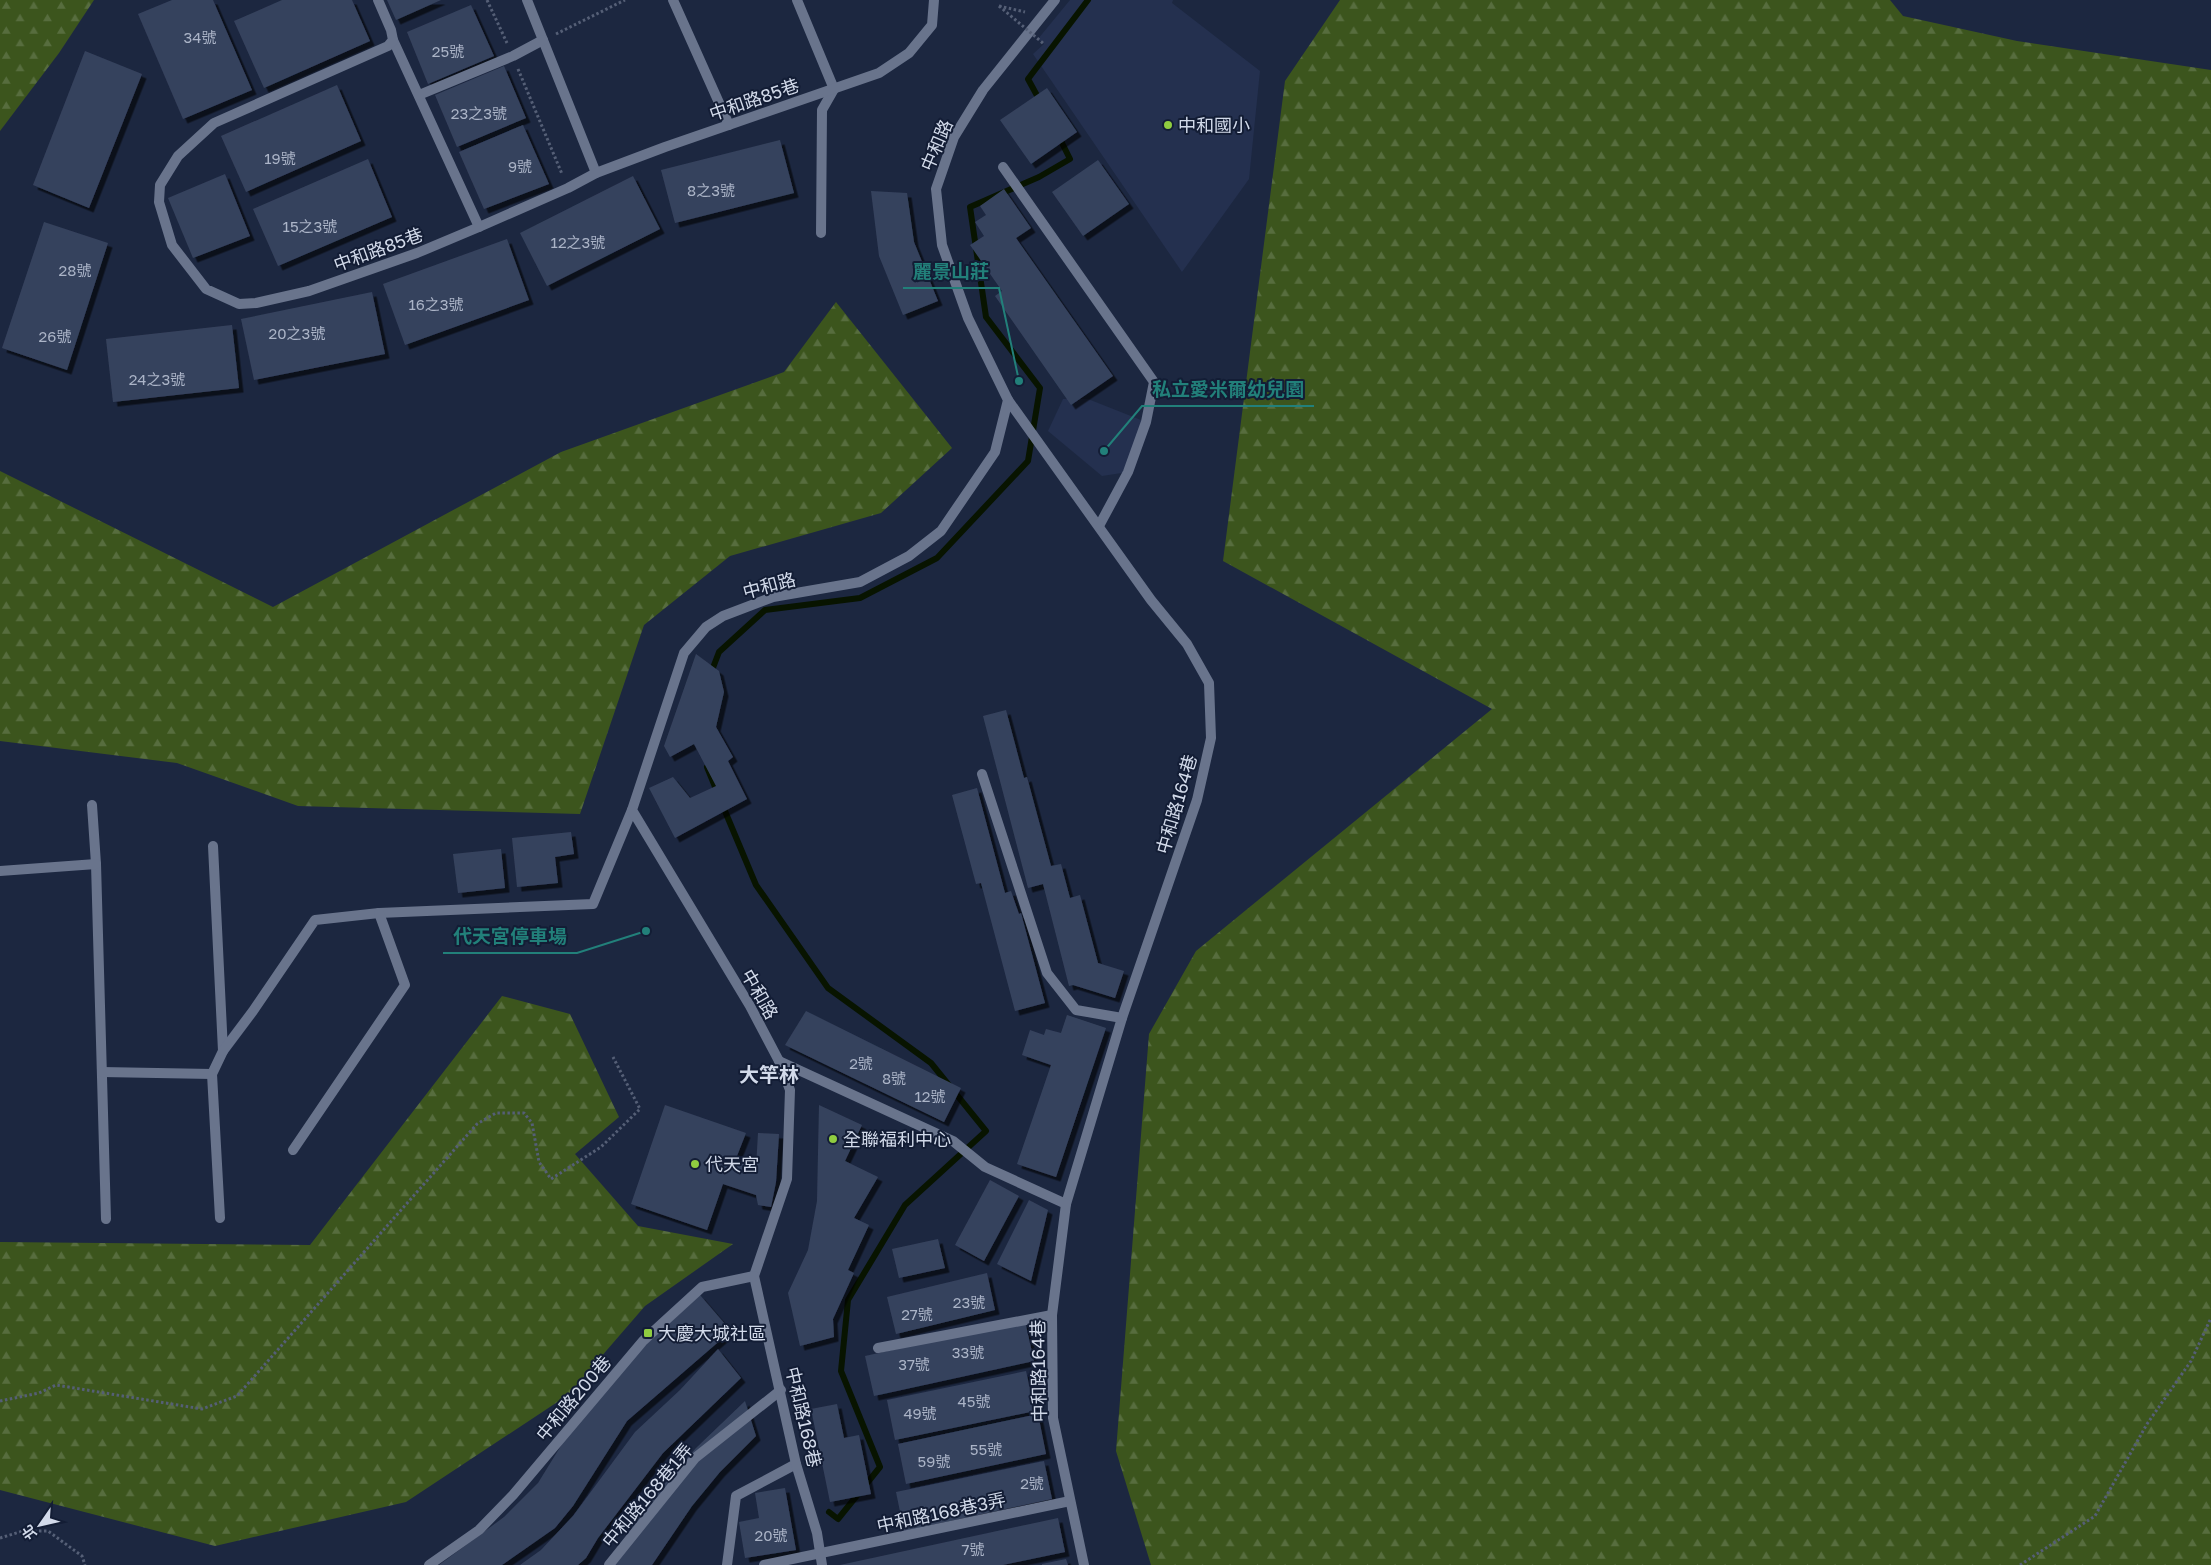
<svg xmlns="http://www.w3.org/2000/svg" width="2211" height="1565" viewBox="0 0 2211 1565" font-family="'Golos Text','Noto Sans TC',sans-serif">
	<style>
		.built { fill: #24304f }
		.forest { fill: url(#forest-firs) }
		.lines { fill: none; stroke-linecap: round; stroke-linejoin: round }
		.stream { stroke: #081400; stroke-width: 6 }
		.building { fill: #36425d; filter: url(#shadow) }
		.path { stroke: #555f76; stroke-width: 3; stroke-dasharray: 2.5 2.5; stroke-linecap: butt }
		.service { stroke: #69748c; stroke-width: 10 }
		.pedestrian { stroke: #69748c; stroke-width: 10 }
		.minor { stroke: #69748c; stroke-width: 10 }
		.path-bridge { stroke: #555f76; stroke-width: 3; stroke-dasharray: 2.5 2.5; stroke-linecap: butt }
		.poi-dot { fill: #90cd40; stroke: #131d35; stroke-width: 2 }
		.labels { text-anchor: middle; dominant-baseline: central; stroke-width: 4; stroke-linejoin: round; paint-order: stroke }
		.number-label { font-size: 15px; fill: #abb4c7 }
		.street-label { font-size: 18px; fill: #d2daea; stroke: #131d35 }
		.poi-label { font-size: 18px; fill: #d2daea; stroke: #131d35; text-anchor: start }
		.quarter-label { font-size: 20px; font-weight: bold; fill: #d2daea; stroke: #131d35 }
		.leader { fill: none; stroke: #22807a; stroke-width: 2 }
		.callout-dot { fill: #22807a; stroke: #131d35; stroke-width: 2 }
		.callout-label { font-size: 19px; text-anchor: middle; font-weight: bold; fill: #22807a; stroke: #131d35; stroke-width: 4; stroke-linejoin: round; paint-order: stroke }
	</style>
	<defs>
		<pattern id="forest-firs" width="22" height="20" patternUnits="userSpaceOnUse" patternTransform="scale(1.25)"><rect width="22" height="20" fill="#3c551d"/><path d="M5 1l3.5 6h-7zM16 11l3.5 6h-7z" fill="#576d3e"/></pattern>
		<filter id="shadow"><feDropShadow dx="4.5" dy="4.5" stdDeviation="0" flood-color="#0009"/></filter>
	</defs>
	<rect width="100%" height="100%" fill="#1c2740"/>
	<!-- built -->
	<g class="built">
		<polygon points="1070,0 1173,0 1172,3 1260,71 1249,179 1182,272 1033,54 1044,44 1038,39"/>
		<polygon points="1063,399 1088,399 1146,422 1128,472 1102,476 1048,431"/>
	</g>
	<!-- forest -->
	<g class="forest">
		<polygon points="0,0 94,0 59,53 0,131"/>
		<polygon points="1340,0 1890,0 1903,16 2017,41 2211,70 2211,1565 1151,1565 1116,1451 1149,1034 1196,951 1492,709 1223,561 1285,81"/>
		<polygon points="836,302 952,448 881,513 730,556 644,625 580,814 298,806 177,763 0,741 0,471 273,607 561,452 784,372"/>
		<polygon points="502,996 570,1014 619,1117 575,1154 638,1226 733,1244 645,1306 568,1395 406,1502 215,1546 0,1490 0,1242 310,1245"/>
	</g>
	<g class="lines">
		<!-- stream -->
		<g class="stream">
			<polyline points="1040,101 1028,79 1088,0"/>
			<polyline points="711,673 719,652 765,610 860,598 937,558 1028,461 1040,388 986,317 970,207 1039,177 1070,159 1059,137"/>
			<polyline points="707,767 718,794"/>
			<polyline points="722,804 756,885 828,988 931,1063 986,1131 905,1205 848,1300 841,1371 880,1467 838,1519 829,1512"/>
		</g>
	</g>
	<!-- building -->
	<g class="building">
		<polygon points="172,0 213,0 252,90 183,119 138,14"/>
		<polygon points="282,0 352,0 370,41 264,88 234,21"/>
		<polygon points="387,0 441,0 396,20"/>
		<polygon points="471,5 494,56 428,84 407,32"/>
		<polygon points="85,51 142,74 89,208 33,185"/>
		<polygon points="504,66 526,118 457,147 435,95"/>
		<polygon points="337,85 361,141 246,192 221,136"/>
		<polygon points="1047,88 1077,132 1031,164 1000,120"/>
		<polygon points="523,125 549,184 484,209 459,152"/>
		<polygon points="780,140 794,193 675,223 661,170"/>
		<polygon points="368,159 392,217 278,266 253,209"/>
		<polygon points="1098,160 1129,204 1083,236 1052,192"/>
		<polygon points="225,174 250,236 193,258 168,198"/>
		<polygon points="633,176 660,229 547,286 520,233"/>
		<polygon points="1004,189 1031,228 1016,238 1113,376 1071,405 995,296 1002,291 970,245 984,236 975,222 986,215 980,206"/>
		<polygon points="871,191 907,193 914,242 938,301 903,315 879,256"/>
		<polygon points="44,222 108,243 67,370 2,348"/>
		<polygon points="507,239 529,300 405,345 383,284"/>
		<polygon points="372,292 385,354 254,380 241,319"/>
		<polygon points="232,325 239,388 113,402 106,339"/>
		<polygon points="696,654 719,671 724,692 716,727 733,757 728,761 747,799 675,838 649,788 673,777 690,798 716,786 694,744 670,757 664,746"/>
		<polygon points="1006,710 1024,778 1027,777 1051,866 1061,864 1070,898 1080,895 1098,963 1124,971 1115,998 1073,985 1069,986 1043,884 1028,888 983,716"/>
		<polygon points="977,788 1005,893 1011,891 1019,914 1021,913 1045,1003 1015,1011 981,883 976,884 952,795"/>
		<polygon points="571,832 574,854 555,857 558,883 517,887 512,838"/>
		<polygon points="501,849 505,888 458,893 453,854"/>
		<polygon points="806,1011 961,1088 944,1122 785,1045"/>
		<polygon points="1067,1015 1106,1028 1056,1177 1017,1164 1051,1065 1022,1055 1030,1030 1044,1035 1046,1029 1061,1033"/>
		<polygon points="665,1105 746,1133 735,1161 756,1168 758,1133 779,1134 776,1182 771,1207 758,1205 756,1195 723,1184 707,1230 631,1204"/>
		<polygon points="819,1105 862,1125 845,1161 878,1177 854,1218 869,1225 848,1270 854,1273 833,1319 834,1337 800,1346 788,1293 808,1250 817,1201"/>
		<polygon points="990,1180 1019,1196 984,1261 955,1245"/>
		<polygon points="1029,1200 1048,1210 1031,1281 997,1264"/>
		<polygon points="938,1239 945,1268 899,1278 892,1249"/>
		<polygon points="987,1273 995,1310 896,1334 887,1297"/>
		<polygon points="700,1295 731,1331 627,1421 573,1506 555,1528 502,1565 439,1565 504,1517 538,1483 567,1436 631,1359"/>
		<polygon points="1025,1321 1034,1361 874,1396 865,1356"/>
		<polygon points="718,1349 741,1378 663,1453 598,1538 586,1558 578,1565 520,1565 541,1550 573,1516 635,1432 680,1390"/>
		<polygon points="1026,1371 1035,1411 895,1440 887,1400"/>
		<polygon points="745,1401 756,1436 720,1472 692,1506 652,1565 605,1565 663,1485 696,1448"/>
		<polygon points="837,1404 844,1438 859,1435 871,1494 830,1502 811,1409"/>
		<polygon points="1038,1414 1046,1454 906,1484 898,1444"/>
		<polygon points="1044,1461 1052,1499 904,1531 896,1492"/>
		<polygon points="785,1488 796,1550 745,1558 739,1522 759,1518 755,1493"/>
		<polygon points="1058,1518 1065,1552 1003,1565 840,1565"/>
		<polygon points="1066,1559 1068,1565 1042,1565 1042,1564"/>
	</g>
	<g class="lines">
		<!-- path -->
		<g class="path">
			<polyline points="487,0 507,43"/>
			<polyline points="999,6 1025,12"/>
			<polyline points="556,34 625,0"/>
			<polyline points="518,69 562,174"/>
			<polyline points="0,1401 39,1393 56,1385 202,1409 237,1396 477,1124 496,1113 524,1113 532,1123 539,1162 551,1179 601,1147 640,1109 613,1057"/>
			<polyline points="0,1538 23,1531 48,1531 82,1556 85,1565"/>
			<polyline points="2020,1565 2095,1516 2147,1424 2191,1361 2211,1318"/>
		</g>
		<!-- service -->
		<g class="service">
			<polyline points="527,0 596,173"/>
			<polyline points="673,0 729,125"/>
			<polyline points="797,0 834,89 822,110 821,233"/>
			<polyline points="1003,167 1154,382 1146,422 1128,472 1099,526"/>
			<polyline points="92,805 96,864 106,1219"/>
			<polyline points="213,846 223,1051 212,1074 220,1218"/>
			<polyline points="0,871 96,864"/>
			<polyline points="223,1051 253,1011 315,920 379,913 593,904 632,810"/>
			<polyline points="102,1072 212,1074"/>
			<polyline points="293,1150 405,985 379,913"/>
			<polyline points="609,1565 695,1458 781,1390"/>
			<polyline points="727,1565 736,1496 796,1464"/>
			<polyline points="764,1565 1070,1501"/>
		</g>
		<!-- pedestrian -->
		<g class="pedestrian">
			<polyline points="393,40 479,227"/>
			<polyline points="419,95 513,56 543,40"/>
		</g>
		<!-- minor -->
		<g class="minor">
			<polyline points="378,0 391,30 393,40 388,46 214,123 178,156 160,185 159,202 172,245 206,289 239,304 256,303 309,291 417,253 479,227 568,188 596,173 665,147 879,73 909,53 932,25 934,0"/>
			<polyline points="1008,400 1151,600 1187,644 1209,683 1211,738 1197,800 1122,1018 1066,1204"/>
			<polyline points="982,774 1047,973 1076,1010 1122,1018"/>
			<polyline points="779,1061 953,1141 985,1167 1066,1204 1052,1315 1053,1418 1084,1565"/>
			<polyline points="754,1276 787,1179 790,1090 779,1061 750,1006 632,810 684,653 706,627 723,616 773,597 860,582 909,556 941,531 995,452 1008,400 968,318 942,245 936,189 954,137 983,90 1055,0"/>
			<polyline points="754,1276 796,1464 817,1533 822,1565"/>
			<polyline points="878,1348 1052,1315"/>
			<polyline points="429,1565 479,1530 513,1495 643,1341 702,1287 754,1276"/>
		</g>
		<!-- path-bridge -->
		<polyline class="path-bridge" points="999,6 1044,44"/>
	</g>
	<!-- markers -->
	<g class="poi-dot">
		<circle cx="1168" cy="125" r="5"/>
		<circle cx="833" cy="1139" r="5"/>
		<circle cx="695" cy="1164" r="5"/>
		<rect x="643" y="1328" width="10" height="10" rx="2.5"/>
	</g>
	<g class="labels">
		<!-- number labels -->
		<g class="number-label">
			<text x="200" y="37">34號</text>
			<text x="448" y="51">25號</text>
			<text x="479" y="113">23之3號</text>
			<text x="280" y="158">19號</text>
			<text x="520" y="166">9號</text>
			<text x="711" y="190">8之3號</text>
			<text x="310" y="226">15之3號</text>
			<text x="578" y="242">12之3號</text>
			<text x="75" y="270">28號</text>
			<text x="436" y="304">16之3號</text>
			<text x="297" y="333">20之3號</text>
			<text x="55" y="336">26號</text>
			<text x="157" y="379">24之3號</text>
			<text x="861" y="1063">2號</text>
			<text x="894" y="1078">8號</text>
			<text x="930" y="1096">12號</text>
			<text x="969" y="1302">23號</text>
			<text x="917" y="1314">27號</text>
			<text x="968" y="1352">33號</text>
			<text x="914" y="1364">37號</text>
			<text x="974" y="1401">45號</text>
			<text x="920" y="1413">49號</text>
			<text x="986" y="1449">55號</text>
			<text x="934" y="1461">59號</text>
			<text x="1032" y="1483">2號</text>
			<text x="771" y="1535">20號</text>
			<text x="973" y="1549">7號</text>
		</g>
		<!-- street labels -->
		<g class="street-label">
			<text transform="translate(754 99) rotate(-19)">中和路85巷</text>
			<text transform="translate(936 145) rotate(-67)">中和路</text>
			<text transform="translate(378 249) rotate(-20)">中和路85巷</text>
			<text transform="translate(769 585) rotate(-15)">中和路</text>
			<text transform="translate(1176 804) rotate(-74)">中和路164巷</text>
			<text transform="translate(760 994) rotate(60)">中和路</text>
			<text transform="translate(1038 1371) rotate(-91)">中和路164巷</text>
			<text transform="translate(573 1398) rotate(-50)">中和路200巷</text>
			<text transform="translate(804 1417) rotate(77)">中和路168巷</text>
			<text transform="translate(647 1495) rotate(-50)">中和路168巷1弄</text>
			<text transform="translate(941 1512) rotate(-12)">中和路168巷3弄</text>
		</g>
		<!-- poi labels -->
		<g class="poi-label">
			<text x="1178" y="125">中和國小</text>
			<text x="843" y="1139">全聯福利中心</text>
			<text x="705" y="1164">代天宮</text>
			<text x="658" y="1333">大慶大城社區</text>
		</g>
		<!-- quarter labels -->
		<g class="quarter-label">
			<text x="769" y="1074">大竿林</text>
		</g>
	</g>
	<!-- callouts -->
	<path class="leader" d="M1019 381L999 288H903M1104 451L1142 406H1314M646 931L577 953H443"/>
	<g class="callout-dot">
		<circle cx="1019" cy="381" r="5"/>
		<circle cx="1104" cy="451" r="5"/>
		<circle cx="646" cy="931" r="5"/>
	</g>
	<g class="callout-label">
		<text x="951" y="278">麗景山莊</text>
		<text x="1228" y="396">私立愛米爾幼兒園</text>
		<text x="510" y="943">代天宮停車場</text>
	</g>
	<!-- north arrow -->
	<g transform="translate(40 1525) rotate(236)" stroke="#131d35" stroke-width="4" paint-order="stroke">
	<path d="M0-4L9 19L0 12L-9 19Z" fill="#d2daea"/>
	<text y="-8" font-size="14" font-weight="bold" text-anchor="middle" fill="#d2daea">北</text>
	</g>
</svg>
